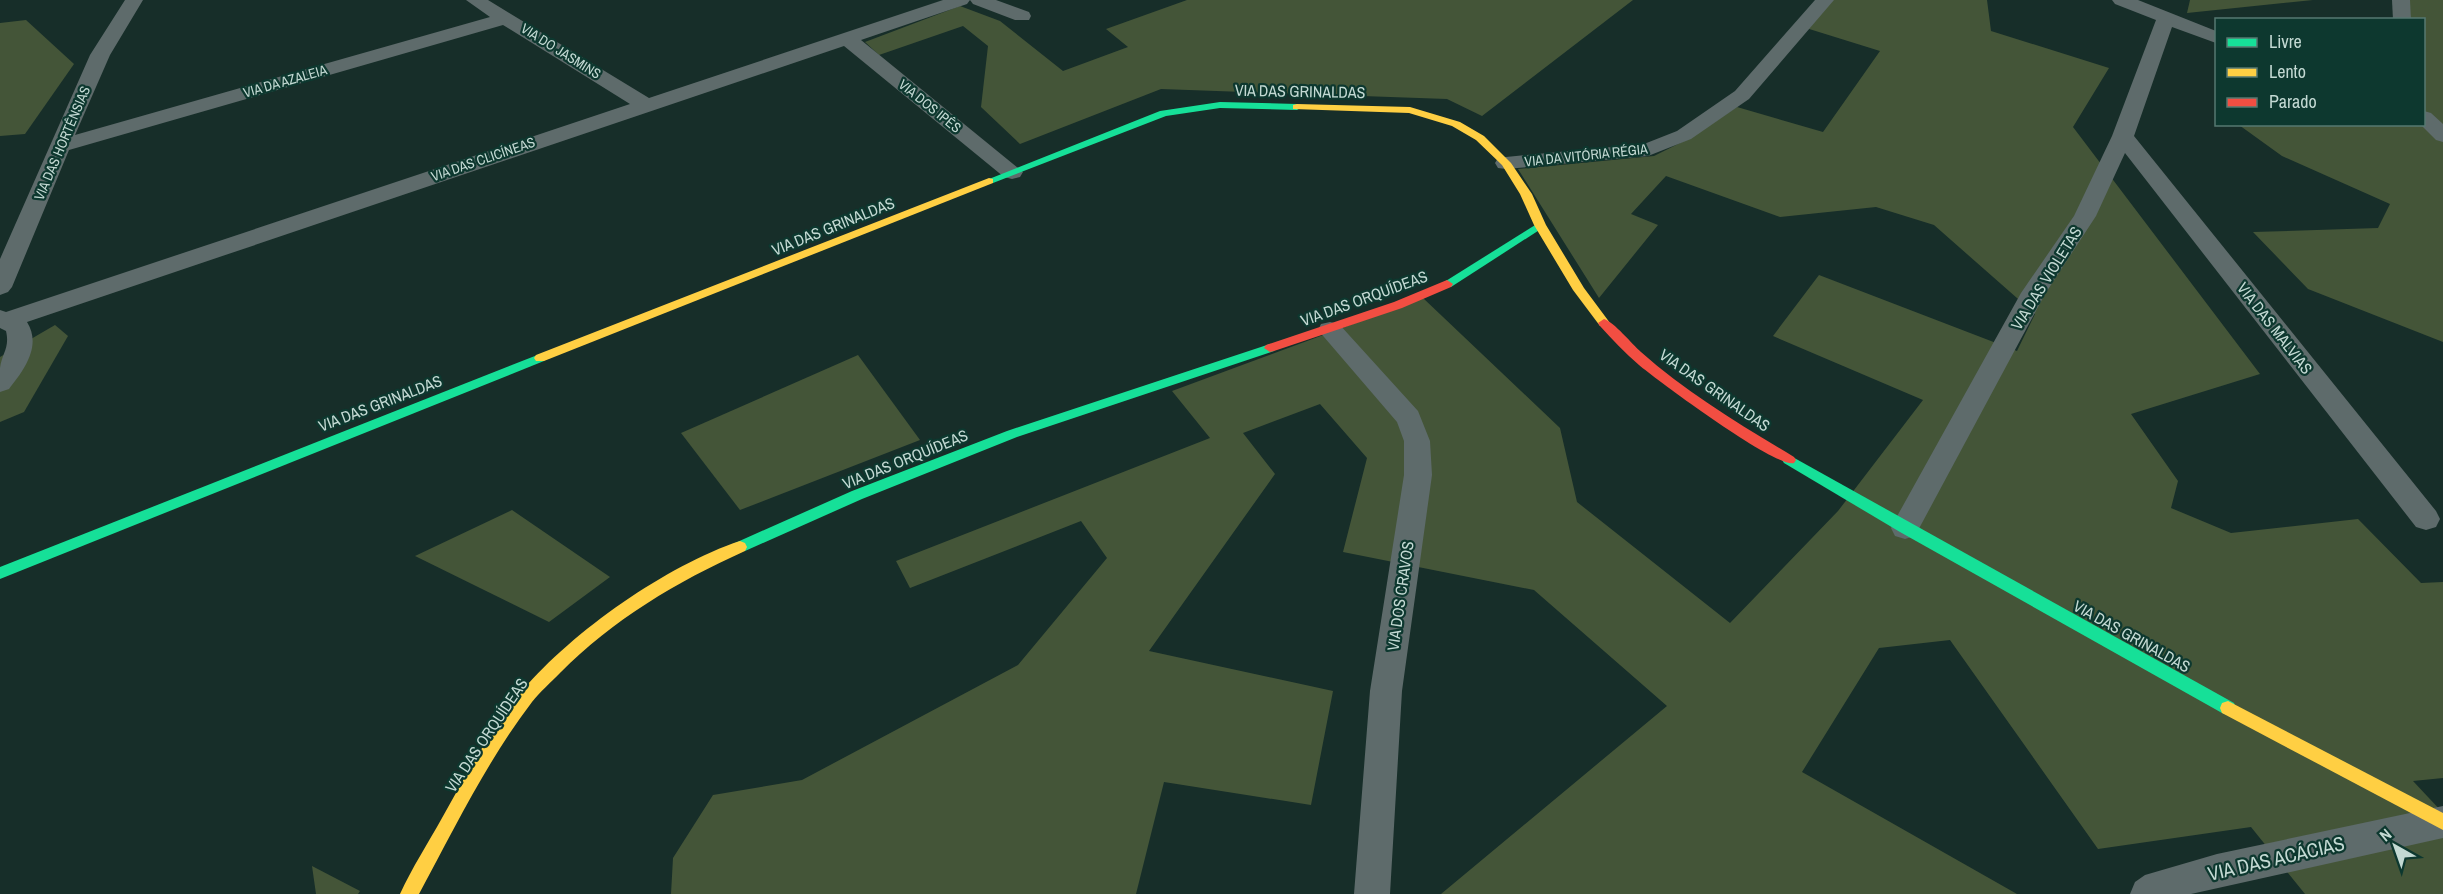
<svg xmlns="http://www.w3.org/2000/svg" width="2443" height="894" viewBox="0 0 2443 894" font-family="'Archivo Narrow',sans-serif">
	<style>
		.green { fill: #445538 }
		.lines { fill: none; stroke-linecap: round; stroke-linejoin: round }
		.street { fill: #5e6b6b; fill-rule: evenodd }
		.fast { fill: #16e098; fill-rule: evenodd }
		.slow { fill: #ffcf43; fill-rule: evenodd }
		.jam { fill: #f24e42; fill-rule: evenodd }
		.labels { text-anchor: middle; dominant-baseline: central; stroke-width: 4.5; stroke-linejoin: round; paint-order: stroke }
		.far-street-label { font-size: 14px; fill: #c3d9d3; stroke: #0d382f }
		.street-label { font-size: 16px; fill: #c3d9d3; stroke: #0d382f }
		.near-street-label { font-size: 20px; fill: #c3d9d3; stroke: #0d382f }
	</style>
	<rect width="100%" height="100%" fill="#172e29"/>
	<!-- green -->
	<g class="green">
		<polygon points="1187,0 1633,0 1482,116 1447,99 1161,89 1020,144 981,107 988,46 963,26 879,55 865,42 960,6 1000,21 1063,71 1128,47 1106,29"/>
		<polygon points="1830,0 1987,0 1991,31 2109,68 2073,127 2260,374 2131,414 2178,481 2171,508 2231,533 2358,519 2421,583 2443,582 2443,778 2413,781 2443,813 2443,894 2305,894 2251,827 2098,849 1950,640 1879,648 1802,772 2017,894 1441,894 1667,706 1534,590 1343,552 1367,458 1320,404 1243,433 1275,474 1149,651 1333,691 1311,805 1164,782 1136,894 671,894 673,858 713,795 802,780 1018,665 1107,558 1081,521 910,588 896,561 1210,438 1172,391 1423,298 1560,428 1577,502 1730,623 1838,511 1923,400 1773,336 1819,275 2017,351 2035,314 1934,225 1876,207 1780,217 1666,176 1631,214 1658,225 1599,298 1518,169 1654,156 1690,138 1737,107 1823,132 1880,51 1806,28"/>
		<polygon points="2190,0 2313,0 2187,13"/>
		<polygon points="2405,0 2443,0 2443,342 2308,289 2253,232 2378,228 2390,204 2282,156 2239,125 2424,124 2424,20 2404,19"/>
		<polygon points="26,20 74,64 25,134 0,136 0,23"/>
		<polygon points="55,325 68,336 24,412 0,422 0,357"/>
		<polygon points="858,355 920,440 740,510 681,433"/>
		<polygon points="512,510 610,577 549,622 415,556"/>
		<polygon points="312,866 360,891 358,894 316,894"/>
	</g>
	<g class="lines">
		<!-- street -->
		<g class="street">
			<path d="M125,0H143L110,55L75,135L490,17L466,0H488L649,98L943,0H996L1029,12L1031,16L1029,20H1015L973,4L970,0L967,4L861,40L1023,172L1020,177L1012,179L1004,177L844,46L27,322C42,346 24,370 9,389L0,392C0,384 0,375 0,368C2,353 10,348 6,331L0,328V310L6,312L630,104L503,25L69,150L12,287L8,292L0,295V259L90,55Z"/>
			<polygon points="1815,0 1834,0 1749,99 1691,139 1648,156 1506,169 1498,168 1495,163 1498,158 1506,157 1644,144 1677,131 1735,91"/>
			<polygon points="2112,0 2138,0 2216,31 2216,43 2172,27 2134,136 2436,511 2440,519 2436,527 2426,530 2416,527 2125,153 2096,216 2045,294 1915,536 1905,539 1895,536 1891,528 1895,520 2021,293 2074,216 2112,136 2156,20 2115,4"/>
			<polygon points="2392,0 2410,0 2411,20 2393,20"/>
			<polygon points="2424,111 2431,113 2443,124 2443,142 2436,140 2420,124 2424,124"/>
			<polygon points="1330,322 1339,324 1418,411 1430,441 1432,475 1402,691 1390,894 1354,894 1370,691 1404,475 1404,441 1397,422 1318,330 1321,324"/>
			<polygon points="2443,806 2443,838 2191,894 2130,894 2135,882 2145,875 2217,854"/>
		</g>
		<!-- fast -->
		<g class="fast">
			<polygon points="1220,102 1297,104 1302,107 1297,110 1220,108 1166,116 993,183 985,183 984,181 1160,111"/>
			<polygon points="1540,222 1544,223 1544,227 1451,287 1443,287 1441,284"/>
			<polygon points="1270,344 1276,348 1274,351 1017,437 862,499 745,551 735,551 733,547 735,543 852,491 1007,431"/>
			<polygon points="540,354 546,358 544,361 0,579 0,567"/>
			<polygon points="1789,455 2234,703 2236,708 2234,713 2228,715 2222,713 1900,532 1784,463 1782,460"/>
		</g>
		<!-- slow -->
		<g class="slow">
			<polygon points="1297,104 1410,107 1460,122 1484,136 1511,163 1532,194 1546,225 1584,288 1610,323 1608,326 1600,326 1573,290 1534,225 1520,194 1502,165 1476,140 1452,126 1409,113 1293,109 1293,105"/>
			<polygon points="989,178 993,179 993,183 544,361 536,361 534,358 536,355"/>
			<path d="M740,541L745,543L747,547L745,551C676,582 614,619 560,673C551,682 540,692 532,702C487,761 454,829 419,894H400C412,868 428,843 442,818C466,775 491,728 523,690C572,632 667,565 740,541Z"/>
			<polygon points="2228,701 2443,813 2443,830 2222,713 2220,708 2222,703"/>
		</g>
		<!-- jam -->
		<g class="jam">
			<polygon points="1447,280 1453,284 1451,287 1402,308 1274,351 1270,352 1264,348 1266,345 1394,302"/>
			<path d="M1604,319C1614,322 1632,344 1641,352C1687,393 1741,425 1794,457L1796,460L1794,463C1777,469 1658,381 1639,365C1625,353 1612,339 1600,326L1598,323Z"/>
		</g>
	</g>
	<g class="labels">
		<!-- far-street labels -->
		<g class="far-street-label">
			<text transform="translate(561 51) rotate(32)">VIA DO JASMINS</text>
			<text transform="translate(285 81) rotate(-16)">VIA DA AZALEIA</text>
			<text transform="translate(930 106) rotate(39)">VIA DOS IPÊS</text>
			<text transform="translate(62 143) rotate(-67)">VIA DAS HORTÊNSIAS</text>
			<text transform="translate(1586 155) rotate(-6)">VIA DA VITÓRIA RÉGIA</text>
			<text transform="translate(483 159) rotate(-19)">VIA DAS CLICÍNEAS</text>
		</g>
		<!-- street labels -->
		<g class="street-label">
			<text transform="translate(1300 91) rotate(1)">VIA DAS GRINALDAS</text>
			<text transform="translate(833 226) rotate(-22)">VIA DAS GRINALDAS</text>
			<text transform="translate(2046 278) rotate(-58)">VIA DAS VIOLETAS</text>
			<text transform="translate(1364 298) rotate(-20)">VIA DAS ORQUÍDEAS</text>
			<text transform="translate(2275 328) rotate(52)">VIA DAS MALVIAS</text>
			<text transform="translate(1715 390) rotate(35)">VIA DAS GRINALDAS</text>
			<text transform="translate(380 403) rotate(-21)">VIA DAS GRINALDAS</text>
			<text transform="translate(905 459) rotate(-22)">VIA DAS ORQUÍDEAS</text>
			<text transform="translate(1400 596) rotate(-82)">VIA DOS CRAVOS</text>
			<text transform="translate(2132 636) rotate(29)">VIA DAS GRINALDAS</text>
			<text transform="translate(486 735) rotate(-56)">VIA DAS ORQUÍDEAS</text>
		</g>
		<!-- near-street labels -->
		<g class="near-street-label">
			<text transform="translate(2276 858) rotate(-13)">VIA DAS ACÁCIAS</text>
		</g>
	</g>
	<!-- legend -->
	<rect x="2215" y="18" width="210" height="108" fill="#0d382f" stroke="#567871" stroke-width="1.5"/>
	<rect x="2227" y="38" width="30" height="9" fill="#16e098" stroke="#567871" stroke-width="1.5"/>
	<text x="2269" y="48" font-size="18" fill="#c3d9d3">Livre</text>
	<rect x="2227" y="68" width="30" height="9" fill="#ffcf43" stroke="#567871" stroke-width="1.5"/>
	<text x="2269" y="78" font-size="18" fill="#c3d9d3">Lento</text>
	<rect x="2227" y="98" width="30" height="9" fill="#f24e42" stroke="#567871" stroke-width="1.5"/>
	<text x="2269" y="108" font-size="18" fill="#c3d9d3">Parado</text>
	<!-- north arrow -->
	<g transform="translate(2395 846) rotate(320)" stroke="#0d382f" stroke-width="4.5" paint-order="stroke">
	<path d="M0-4.5L10 22L0 15L-10 22Z" fill="#c3d9d3"/>
	<text y="-9" font-size="16" font-weight="bold" text-anchor="middle" fill="#c3d9d3">N</text>
	</g>
</svg>
